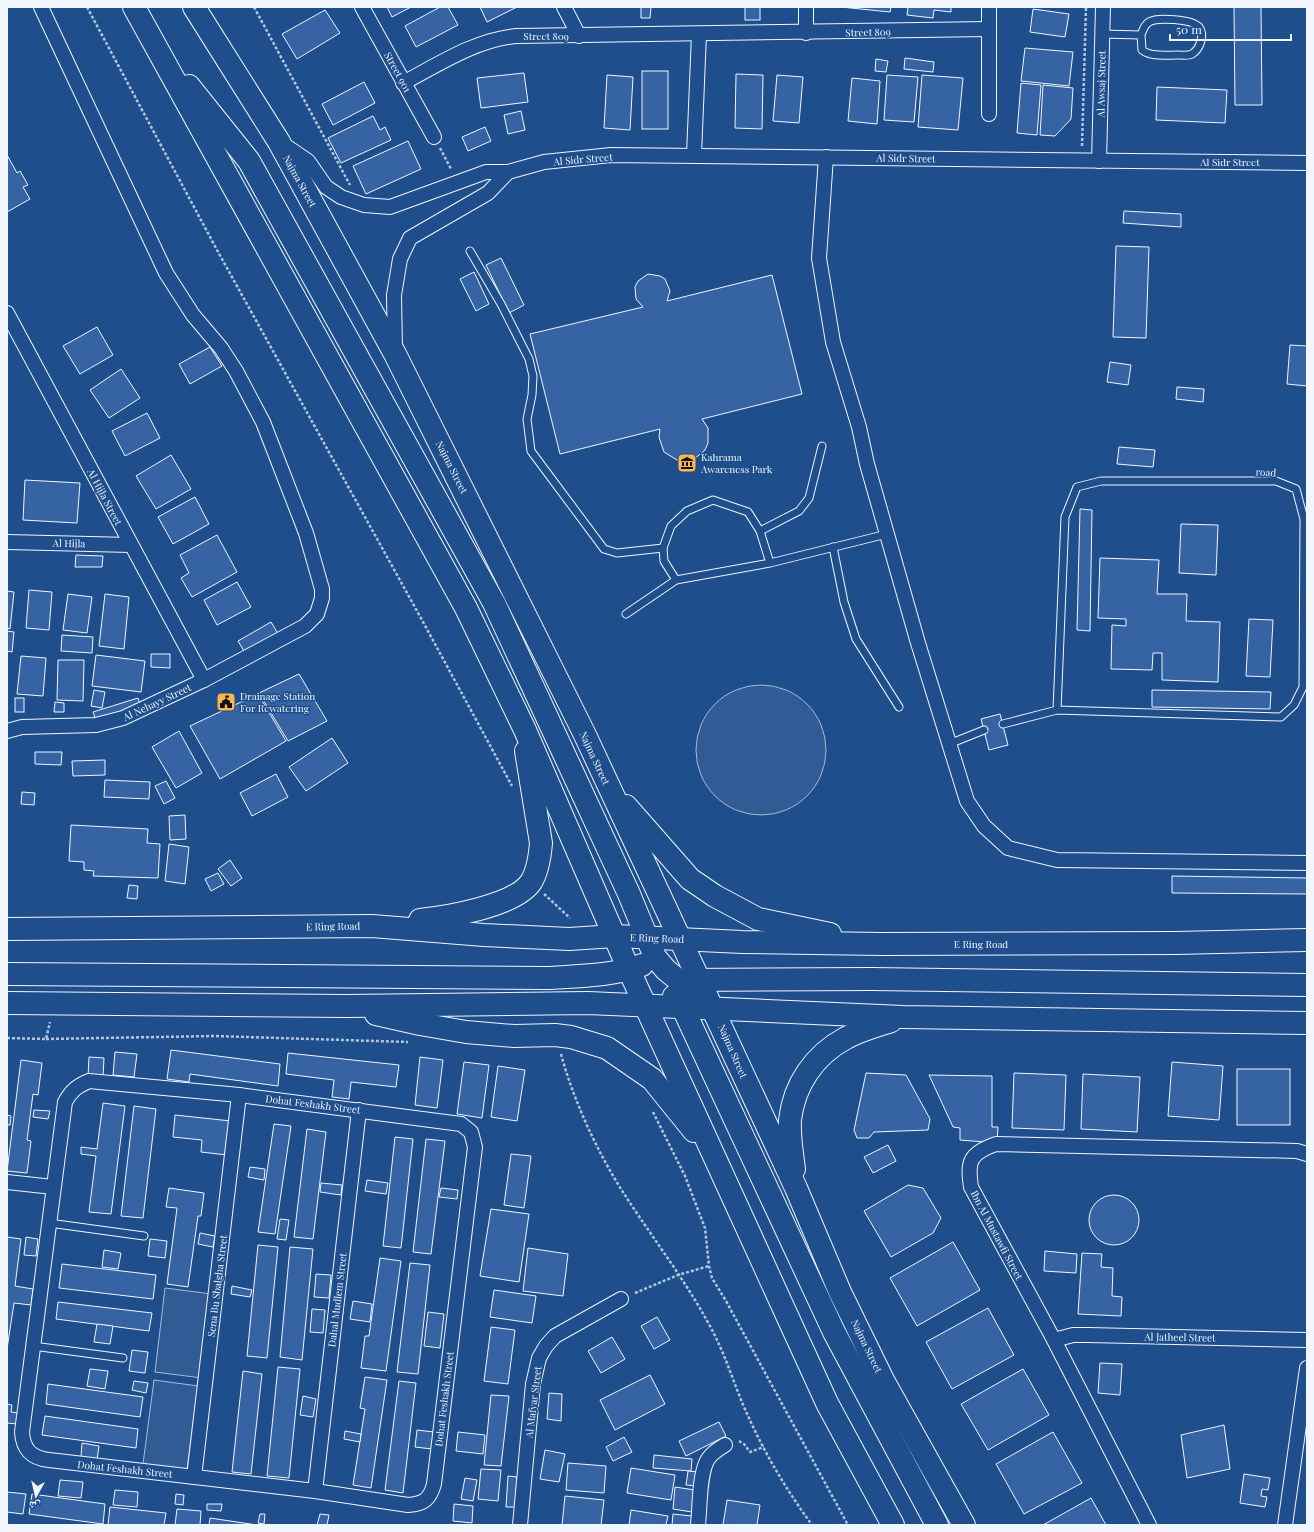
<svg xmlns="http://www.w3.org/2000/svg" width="1314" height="1532" viewBox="0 0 1314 1532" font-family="'Playfair Display','Noto Naskh Arabic',serif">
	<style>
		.green { fill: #305b95; stroke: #a8bbd7 }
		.building { fill: #3563a3; stroke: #f2f6ff }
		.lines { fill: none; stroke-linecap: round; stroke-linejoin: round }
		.lane-casing { stroke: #f2f6ff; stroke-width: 9 }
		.street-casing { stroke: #f2f6ff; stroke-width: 16 }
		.primary-casing { stroke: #f2f6ff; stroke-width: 24 }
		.path { stroke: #b3c4dc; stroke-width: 2.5; stroke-dasharray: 3 2; stroke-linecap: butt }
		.lane { stroke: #1f4e8c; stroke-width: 7 }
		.street { stroke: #1f4e8c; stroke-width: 14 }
		.primary { stroke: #1f4e8c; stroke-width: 22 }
		.labels { text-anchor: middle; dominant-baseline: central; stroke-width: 3; stroke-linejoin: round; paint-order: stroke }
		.street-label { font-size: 10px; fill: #f2f6ff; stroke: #1f4e8c }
		.poi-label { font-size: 10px; fill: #f2f6ff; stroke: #1f4e8c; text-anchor: start }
	</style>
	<rect width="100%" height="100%" fill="#1f4e8c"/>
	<!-- green -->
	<g class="green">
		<circle cx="761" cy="750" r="65"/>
		<polygon points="165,1288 212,1294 202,1378 155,1372"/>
		<polygon points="154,1380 198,1386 187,1470 143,1464"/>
	</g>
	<!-- building -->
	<g class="building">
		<polygon points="387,7 411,7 392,17"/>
		<polygon points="440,7 448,7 458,25 416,47 405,26"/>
		<polygon points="480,7 517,7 487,22"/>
		<polygon points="641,7 651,7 650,18 641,18"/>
		<rect x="745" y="7" width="15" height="13"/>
		<polygon points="841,7 891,7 890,12"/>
		<polygon points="908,7 951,7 951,12 934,10 933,18 907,15"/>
		<polygon points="1234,7 1261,7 1262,105 1235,105"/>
		<polygon points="1033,9 1069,14 1065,37 1030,32"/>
		<polygon points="325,10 340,33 297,59 282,34"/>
		<polygon points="1025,48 1073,52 1069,86 1021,81"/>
		<polygon points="905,58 934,62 933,72 904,69"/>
		<polygon points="876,59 888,61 886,72 875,71"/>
		<rect x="642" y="71" width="26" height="58"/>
		<polygon points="524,73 528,102 481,108 477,78"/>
		<polygon points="736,74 763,75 762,129 735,128"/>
		<polygon points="607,75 633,77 630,130 604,128"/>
		<polygon points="777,75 803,77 799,123 773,121"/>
		<polygon points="887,75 918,77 914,122 884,120"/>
		<polygon points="922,75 963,78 958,130 918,127"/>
		<polygon points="852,78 880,81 877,124 848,121"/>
		<polygon points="364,82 375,103 333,125 322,104"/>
		<polygon points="1021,83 1041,85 1037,135 1017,133"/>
		<polygon points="1043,85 1073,88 1071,119 1055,136 1040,135"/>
		<polygon points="1157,87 1227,90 1225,123 1156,120"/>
		<polygon points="521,111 525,130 508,134 504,115"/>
		<polygon points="373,116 380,130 385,127 391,140 341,163 328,138"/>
		<polygon points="485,127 491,141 468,151 462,137"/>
		<polygon points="408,141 421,169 366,194 353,166"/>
		<polygon points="7,155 17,173 20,171 28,185 23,187 30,199 7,212"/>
		<polygon points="1124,211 1181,214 1181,227 1123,223"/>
		<polygon points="1116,246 1149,247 1146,338 1113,337"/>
		<polygon points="501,258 524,305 509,313 486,265"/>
		<polygon points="474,272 489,304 476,311 460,279"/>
		<polygon points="648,274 660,276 665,279 670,291 667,301 772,275 802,394 702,419 708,428 708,443 705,450 693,460 677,460 664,452 659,437 660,429 560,454 530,334 643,307 636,299 635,287 638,281"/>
		<polygon points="97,327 113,355 80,374 63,346"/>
		<polygon points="1290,345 1307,346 1307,386 1287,384"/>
		<polygon points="210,347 222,366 190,384 179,364"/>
		<polygon points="1110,362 1131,365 1128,385 1107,382"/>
		<polygon points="121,369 140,398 109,418 90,390"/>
		<polygon points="1177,387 1204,389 1203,402 1176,399"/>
		<polygon points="147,413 160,438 125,456 112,431"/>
		<polygon points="1119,447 1155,450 1153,467 1117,464"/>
		<polygon points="171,455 191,489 156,509 136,476"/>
		<polygon points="25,480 80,483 77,523 23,520"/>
		<polygon points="195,497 209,524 173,544 158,517"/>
		<polygon points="1080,509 1092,510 1090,631 1077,630"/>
		<polygon points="1181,524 1218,525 1216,575 1179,573"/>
		<polygon points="217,535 237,572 192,597 181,578 189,573 180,555"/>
		<polygon points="76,555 103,556 102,567 75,567"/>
		<polygon points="1100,558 1159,560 1157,594 1187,594 1186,621 1220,622 1218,682 1162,680 1162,653 1153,653 1152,670 1111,669 1112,625 1126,626 1126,619 1098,618"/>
		<polygon points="237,582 251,607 217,625 204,600"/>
		<polygon points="29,590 52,592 49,630 26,628"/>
		<polygon points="7,591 14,592 10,629 7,628"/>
		<polygon points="68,594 92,597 87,633 63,630"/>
		<polygon points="105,594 129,597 124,649 99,646"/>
		<polygon points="1249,619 1273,620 1270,677 1246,676"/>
		<polygon points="271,622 280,637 247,656 238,641"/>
		<polygon points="7,631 14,632 12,652 7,651"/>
		<polygon points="62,635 93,637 92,653 61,651"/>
		<polygon points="151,654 170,654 170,668 151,667"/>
		<polygon points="96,655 145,661 141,692 92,686"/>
		<polygon points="21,656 46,658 43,696 17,694"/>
		<polygon points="58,660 84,660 83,701 57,700"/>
		<polygon points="299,674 327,721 288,741 259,693"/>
		<polygon points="94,690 105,692 102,708 91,706"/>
		<polygon points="1152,690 1271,692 1270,709 1152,707"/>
		<polygon points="258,694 286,741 220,779 190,726"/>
		<rect x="15" y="698" width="9" height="14"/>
		<polygon points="138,698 141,707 96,721 93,712"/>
		<polygon points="55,702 64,703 64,712 54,712"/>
		<polygon points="1000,714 1008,745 989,750 981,719"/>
		<polygon points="179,731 202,773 176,788 152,747"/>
		<polygon points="332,738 348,763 306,791 289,767"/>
		<polygon points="35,752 62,752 61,765 35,764"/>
		<polygon points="105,760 105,775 73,776 72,761"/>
		<polygon points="276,774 288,797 252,816 240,793"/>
		<polygon points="105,780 150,782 149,799 104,797"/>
		<polygon points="166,781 175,798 164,804 155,786"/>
		<polygon points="22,792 35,793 34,805 21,804"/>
		<polygon points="185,815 186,839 170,840 169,816"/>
		<polygon points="71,825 148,829 147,843 160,844 158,878 93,876 94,871 84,870 84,862 69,861"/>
		<polygon points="169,844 189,847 185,884 165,881"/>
		<polygon points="230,860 242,878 231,886 218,869"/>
		<polygon points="218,873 224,884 211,891 205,879"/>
		<polygon points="1172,876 1307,878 1307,894 1172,893"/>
		<polygon points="129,885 138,886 137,899 127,898"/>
		<polygon points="171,1050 280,1064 278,1086 190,1074 189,1082 167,1079"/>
		<polygon points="115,1052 137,1054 134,1077 113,1075"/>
		<polygon points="288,1053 399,1065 396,1087 351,1082 349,1099 332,1097 334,1080 286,1074"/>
		<polygon points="89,1057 104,1058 103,1077 88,1077"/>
		<polygon points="420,1057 443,1060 437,1108 415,1105"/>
		<polygon points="21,1060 42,1063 38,1095 33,1094 27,1140 31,1141 27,1173 7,1171"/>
		<polygon points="464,1062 489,1065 482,1118 457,1114"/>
		<polygon points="1172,1062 1223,1066 1219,1120 1168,1116"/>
		<polygon points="498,1066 525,1070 517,1121 491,1117"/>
		<rect x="1237" y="1069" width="53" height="56"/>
		<polygon points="866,1073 906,1075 930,1119 928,1130 874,1132 869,1138 857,1138 854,1130"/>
		<polygon points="1014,1073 1066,1075 1064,1130 1012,1128"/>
		<polygon points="1083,1074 1140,1077 1137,1132 1081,1129"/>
		<polygon points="929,1075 992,1076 992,1127 998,1127 997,1143 960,1140 960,1128 953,1127"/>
		<polygon points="103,1103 125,1106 111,1214 89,1212 96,1156 81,1154 81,1147 97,1149"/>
		<polygon points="134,1106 156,1109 143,1218 121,1216"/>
		<polygon points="34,1110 50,1111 48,1119 33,1117"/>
		<polygon points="7,1115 11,1116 10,1125 7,1125"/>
		<polygon points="175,1115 231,1121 227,1155 201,1152 202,1140 173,1137"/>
		<polygon points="274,1124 291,1126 275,1234 258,1232"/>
		<polygon points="307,1129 326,1132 313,1239 294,1237"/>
		<polygon points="395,1137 413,1139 401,1248 383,1246"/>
		<polygon points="426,1139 445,1141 431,1254 413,1252"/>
		<polygon points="888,1145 896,1161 873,1173 864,1157"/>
		<polygon points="511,1154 531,1156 524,1208 504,1205"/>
		<polygon points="250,1167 265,1169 264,1180 248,1177"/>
		<polygon points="367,1180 388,1183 386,1194 365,1191"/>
		<polygon points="321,1183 342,1185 341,1195 320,1192"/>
		<polygon points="908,1185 923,1188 941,1218 933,1233 891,1257 864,1211"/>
		<polygon points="169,1188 204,1193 201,1216 198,1216 188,1287 167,1284 177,1208 166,1207"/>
		<polygon points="441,1188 458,1190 457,1199 439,1197"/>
		<circle cx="1114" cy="1220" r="25"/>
		<polygon points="491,1209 529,1214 519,1282 480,1276"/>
		<polygon points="280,1219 289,1220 286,1240 277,1239"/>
		<polygon points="200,1233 215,1236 213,1247 198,1244"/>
		<polygon points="7,1237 21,1239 15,1286 33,1289 31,1305 14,1303 7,1349"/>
		<polygon points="26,1237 38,1239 36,1256 24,1255"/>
		<polygon points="150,1239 167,1241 165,1258 148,1256"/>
		<polygon points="953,1242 980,1290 917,1326 890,1278"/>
		<polygon points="258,1245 278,1247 267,1358 247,1356"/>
		<polygon points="290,1247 313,1249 302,1360 280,1357"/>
		<polygon points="528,1248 568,1254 563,1296 523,1291"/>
		<polygon points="104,1250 121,1253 118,1269 102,1267"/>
		<polygon points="1045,1251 1077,1254 1076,1273 1044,1271"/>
		<polygon points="1082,1253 1102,1254 1101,1267 1113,1268 1112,1296 1122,1297 1121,1316 1078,1314"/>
		<polygon points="380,1258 401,1261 386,1371 361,1368 365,1336 369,1336"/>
		<polygon points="410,1263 430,1265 418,1374 397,1372"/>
		<polygon points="62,1264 156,1275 153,1299 59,1288"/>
		<polygon points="316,1274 331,1275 329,1298 314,1297"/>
		<polygon points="232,1286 252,1290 250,1297 231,1294"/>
		<polygon points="494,1290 536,1296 532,1323 490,1317"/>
		<polygon points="353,1301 372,1304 370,1322 350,1319"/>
		<polygon points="58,1302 152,1313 149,1331 56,1319"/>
		<polygon points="988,1308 1014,1355 952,1389 926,1342"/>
		<polygon points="312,1309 325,1310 323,1333 310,1332"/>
		<polygon points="428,1312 444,1314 440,1348 424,1346"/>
		<polygon points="657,1317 670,1340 654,1349 641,1326"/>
		<polygon points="97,1324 113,1326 110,1344 94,1342"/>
		<polygon points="491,1327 515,1330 508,1384 484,1381"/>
		<polygon points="612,1337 625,1359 601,1373 588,1351"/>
		<polygon points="132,1350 148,1352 145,1373 129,1371"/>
		<polygon points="1100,1363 1122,1364 1120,1395 1098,1393"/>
		<polygon points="278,1367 300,1369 289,1478 267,1476"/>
		<polygon points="90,1369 108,1371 105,1389 87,1386"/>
		<polygon points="1023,1369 1049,1415 988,1450 961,1404"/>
		<polygon points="243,1371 262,1374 251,1474 232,1472"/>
		<polygon points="650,1375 665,1404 615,1430 600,1400"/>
		<polygon points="365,1377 387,1380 371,1488 353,1485 365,1409 360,1408"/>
		<polygon points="134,1381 148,1383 146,1393 132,1390"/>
		<polygon points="399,1381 416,1383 403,1493 385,1490"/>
		<polygon points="48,1384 143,1397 140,1417 46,1404"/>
		<polygon points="549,1393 562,1394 561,1421 547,1419"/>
		<polygon points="491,1395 509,1396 501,1466 484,1465"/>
		<polygon points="303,1396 316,1399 313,1417 300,1415"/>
		<polygon points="7,1404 12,1405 11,1412 19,1413 17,1424 7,1423"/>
		<polygon points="45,1416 138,1429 136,1448 42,1435"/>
		<polygon points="719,1422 726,1436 686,1456 679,1441"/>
		<polygon points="1224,1425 1230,1469 1187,1478 1181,1435"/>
		<polygon points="417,1430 434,1432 432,1449 415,1447"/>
		<polygon points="345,1431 361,1434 360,1442 344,1439"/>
		<polygon points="458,1432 485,1435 483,1454 456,1451"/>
		<polygon points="1053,1432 1082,1483 1024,1514 996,1464"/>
		<polygon points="624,1437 632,1452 613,1461 606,1447"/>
		<polygon points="82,1443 99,1446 97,1460 81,1457"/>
		<polygon points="545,1450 565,1454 559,1482 540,1479"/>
		<polygon points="654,1455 692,1459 691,1471 653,1468"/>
		<polygon points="568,1463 606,1466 604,1493 566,1490"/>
		<polygon points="631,1468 675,1475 671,1500 627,1493"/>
		<polygon points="481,1469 501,1470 498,1501 478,1499"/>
		<polygon points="688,1471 698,1472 697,1486 686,1485"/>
		<polygon points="1244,1474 1270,1478 1268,1490 1262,1489 1261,1496 1267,1497 1265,1507 1240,1503"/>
		<polygon points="508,1476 517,1477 515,1507 506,1507"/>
		<polygon points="465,1478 477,1480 473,1501 461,1499"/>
		<polygon points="60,1480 83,1482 81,1498 58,1496"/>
		<polygon points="675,1487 695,1490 692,1512 673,1509"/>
		<polygon points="115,1490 138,1492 137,1507 113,1505"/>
		<polygon points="7,1492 26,1494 23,1514 7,1512"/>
		<polygon points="32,1494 105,1504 103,1524 29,1514"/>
		<polygon points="176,1494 184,1495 183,1505 175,1504"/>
		<polygon points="565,1496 604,1500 601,1525 562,1525"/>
		<polygon points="1091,1498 1106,1525 1043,1525"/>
		<polygon points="727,1500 760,1505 757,1525 723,1525"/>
		<polygon points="207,1504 222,1504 221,1511 207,1510"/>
		<polygon points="454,1504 473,1506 472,1523 453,1521"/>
		<polygon points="110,1507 166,1513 164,1525 108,1525"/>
		<polygon points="177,1509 201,1511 200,1525 175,1525"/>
		<polygon points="631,1510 668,1516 666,1525 629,1525"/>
		<polygon points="260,1514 265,1514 264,1524 258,1523"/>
		<polygon points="320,1514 329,1515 327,1525 317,1525"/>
		<polygon points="673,1514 692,1516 691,1525 672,1525"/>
		<polygon points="210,1518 257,1525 209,1525"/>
	</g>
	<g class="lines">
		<defs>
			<g id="lane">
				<path d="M1102,34L1141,35L1142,50C1151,57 1165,55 1177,55C1182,55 1188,56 1192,54C1200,49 1205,35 1199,27C1192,19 1157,17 1149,22C1144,25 1143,30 1141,35"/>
				<polyline points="470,251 501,304 529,359 533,376 532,395 527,419 531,451 604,549 617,553 663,548"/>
				<polyline points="760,531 799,511 809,498 822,446"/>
				<polyline points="833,547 844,602 856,639 899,707"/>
				<polyline points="770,563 760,531 748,512 713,500 687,511 671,526 663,548 664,561 676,580 770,563 887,534"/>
				<polyline points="626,614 676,580"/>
				<polyline points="1003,724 1057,710 1281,717 1294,705 1303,687 1304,519 1296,489 1276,481 1101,481 1077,487 1065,517 1057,710"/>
				<polyline points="949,744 984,730"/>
				<polyline points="49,1223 144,1236"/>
				<polyline points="33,1346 123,1358"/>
			</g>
			<g id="street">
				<polyline points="362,7 434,137"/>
				<polyline points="564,7 579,36"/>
				<polyline points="989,7 989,114"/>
				<polyline points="806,33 806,7"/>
				<path d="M403,83C439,64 475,40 516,36L989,29"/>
				<polyline points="283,144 308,161 326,187 341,197 364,205 390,207 486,172 508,172 544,162 611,155 1307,163"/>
				<polyline points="694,155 699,34"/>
				<polyline points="826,157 819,258 833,342 859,427 867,464 918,643 967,801 984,826 1008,848 1057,860 1307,863"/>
				<polyline points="1099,161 1103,7"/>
				<polyline points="7,313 204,680"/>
				<polyline points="395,349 394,295 400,259 410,238 488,193 508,172"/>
				<polyline points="7,542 131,545"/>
				<polyline points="7,731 22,727 96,725 123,718 204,680 305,626 317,614 322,598 322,589 306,533 263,422 236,371 221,348 193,315 166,273 41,7"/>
				<path d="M89,1081L239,1095L461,1124L471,1132L475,1147L434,1484C430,1499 424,1504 408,1505L315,1491L49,1460C31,1458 23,1449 22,1432L65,1102C71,1091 77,1086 89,1081Z"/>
				<polyline points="7,1182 53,1187"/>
				<polyline points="1054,1340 1073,1335 1088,1335 1307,1340"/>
				<polyline points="194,1477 239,1095"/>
				<polyline points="315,1491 359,1110"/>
				<polyline points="520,1525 533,1384 539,1358 546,1346 555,1336 621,1299"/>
				<path d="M698,1525C700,1508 699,1473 708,1459C712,1453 718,1449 725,1445"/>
				<path d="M1149,1525L1054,1340L971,1187C967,1161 970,1153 996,1144L1297,1151L1307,1154"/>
				<polyline points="1285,1525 1307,1368"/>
			</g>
			<g id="primary">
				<polyline points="134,7 466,608 525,730 629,970 827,1403 893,1525"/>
				<polyline points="194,7 279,142 395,354 585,735 796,1188 840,1292 883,1380 964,1525"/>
				<polyline points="189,86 249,161 494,603 629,894 655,957 666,970 708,1004"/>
				<polyline points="626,806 690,879 715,896 758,919 830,934"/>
				<path d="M420,920C447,917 515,906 531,882C538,871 540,855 541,843L526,751"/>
				<polyline points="7,929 372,926 484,935 569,939 615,936 742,942 882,944 1176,943 1307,940"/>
				<path d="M7,974L547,978C579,976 613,976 642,965"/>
				<polyline points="686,980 872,979 1307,985"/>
				<polyline points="674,996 682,1006 834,1332 937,1525"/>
				<polyline points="7,1003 346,1006 588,1003 903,1017 1307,1023"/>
				<polyline points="376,1014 420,1024 466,1032 514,1036 555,1035 571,1037 607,1048 652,1079 694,1131"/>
				<path d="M794,1169C792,1153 789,1137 790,1120C794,1085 814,1055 846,1038C860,1030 876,1026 891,1021"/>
			</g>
		</defs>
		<!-- lane casing -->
		<use href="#lane" class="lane-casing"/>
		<!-- street casing -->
		<use href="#street" class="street-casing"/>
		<!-- primary casing -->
		<use href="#primary" class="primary-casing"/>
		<!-- path -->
		<g class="path">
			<polyline points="87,7 217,250 422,620 512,786"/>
			<polyline points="254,7 350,185"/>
			<polyline points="1082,146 1086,7"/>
			<polyline points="440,148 451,169"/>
			<polyline points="544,894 570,918"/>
			<polyline points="7,1038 46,1039 50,1022"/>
			<polyline points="46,1039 214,1036 408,1042"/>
			<path d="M561,1054C573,1099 596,1149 621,1189C652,1238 692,1288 717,1340C729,1365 737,1393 749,1418C766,1456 788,1492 812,1525"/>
			<polyline points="653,1112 685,1176 705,1228 709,1266 712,1278 726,1301 848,1525"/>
			<polyline points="635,1293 678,1275 709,1266"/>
			<polyline points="739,1441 744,1444 750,1452 764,1447"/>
		</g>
		<!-- lane -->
		<use href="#lane" class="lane"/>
		<!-- street -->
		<use href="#street" class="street"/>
		<!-- primary -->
		<use href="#primary" class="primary"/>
	</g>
	<!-- icons -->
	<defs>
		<symbol id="museum-square" viewBox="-11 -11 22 22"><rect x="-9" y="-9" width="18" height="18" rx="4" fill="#ffb74d" stroke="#1f4e8c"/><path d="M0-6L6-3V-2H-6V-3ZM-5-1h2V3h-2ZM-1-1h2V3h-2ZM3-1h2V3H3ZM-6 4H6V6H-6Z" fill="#111"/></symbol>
		<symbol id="civic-square" viewBox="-11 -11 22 22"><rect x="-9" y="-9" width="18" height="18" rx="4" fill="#ffb74d" stroke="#1f4e8c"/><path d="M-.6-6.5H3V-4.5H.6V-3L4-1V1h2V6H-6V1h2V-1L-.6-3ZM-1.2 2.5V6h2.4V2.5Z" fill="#111"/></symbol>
	</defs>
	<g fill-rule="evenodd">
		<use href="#museum-square" x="676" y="452" width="22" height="22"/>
		<use href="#civic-square" x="215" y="691" width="22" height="22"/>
	</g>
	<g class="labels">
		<!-- street labels -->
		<g class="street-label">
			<text transform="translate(868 32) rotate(-1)">Street 809</text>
			<text x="546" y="36">Street 809</text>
			<text transform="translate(398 72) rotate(61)">Street 901</text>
			<text transform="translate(1101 84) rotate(-89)">Al Awsaj Street</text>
			<text transform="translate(906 158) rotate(1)">Al Sidr Street</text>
			<text transform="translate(583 159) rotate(-5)">Al Sidr Street</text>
			<text x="1230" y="162">Al Sidr Street</text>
			<text transform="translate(300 181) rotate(61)">Najma Street</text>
			<text transform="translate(452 467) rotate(63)">Najma Street</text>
			<text transform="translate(1266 472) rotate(3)">road</text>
			<text transform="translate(105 497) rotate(62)">Al Hijla Street</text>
			<text transform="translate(69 543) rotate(1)">Al Hijla</text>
			<text transform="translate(157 702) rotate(-25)">Al Nehayy Street</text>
			<text transform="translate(595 758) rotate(65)">Najma Street</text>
			<text transform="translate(333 926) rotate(-1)">E Ring Road</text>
			<text transform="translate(657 938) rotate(2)">E Ring Road</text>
			<text x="981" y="944">E Ring Road</text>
			<text transform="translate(733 1051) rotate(66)">Najma Street</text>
			<text transform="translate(313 1104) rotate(7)">Dohat Feshakh Street</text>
			<text transform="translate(997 1235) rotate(62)">Ibn Al Mustawfi Street</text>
			<text transform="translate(217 1286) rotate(-83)">Sena Bu Sbalgha Street</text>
			<text transform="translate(337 1300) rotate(-83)">Dahal Mudlem Street</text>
			<text transform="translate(1180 1337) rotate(1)">Al Jatheel Street</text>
			<text transform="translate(867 1346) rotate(64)">Najma Street</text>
			<text transform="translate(444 1399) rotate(-83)">Dohat Feshakh Street</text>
			<text transform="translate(533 1402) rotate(-83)">Al Mafyar Street</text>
			<text transform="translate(125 1469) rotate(6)">Dohat Feshakh Street</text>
		</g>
		<!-- poi labels -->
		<g class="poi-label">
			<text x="701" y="457">Kahrama<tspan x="701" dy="12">Awareness Park</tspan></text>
			<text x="240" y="696">Drainage Station<tspan x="240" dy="12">For Rewatering</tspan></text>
		</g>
	</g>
	<!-- border -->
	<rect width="1314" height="1532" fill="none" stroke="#f2f6ff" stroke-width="16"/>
	<!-- north arrow -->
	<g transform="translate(36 1496) rotate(188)" stroke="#1f4e8c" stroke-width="3" paint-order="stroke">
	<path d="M0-3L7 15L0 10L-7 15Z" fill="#f2f6ff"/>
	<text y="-6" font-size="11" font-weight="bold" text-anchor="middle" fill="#f2f6ff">ش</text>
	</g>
	<!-- scale -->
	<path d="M1170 34v6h121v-6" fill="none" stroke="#f2f6ff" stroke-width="2"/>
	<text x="1176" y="34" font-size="12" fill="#f2f6ff" stroke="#1f4e8c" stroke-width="3" paint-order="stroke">50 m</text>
</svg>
